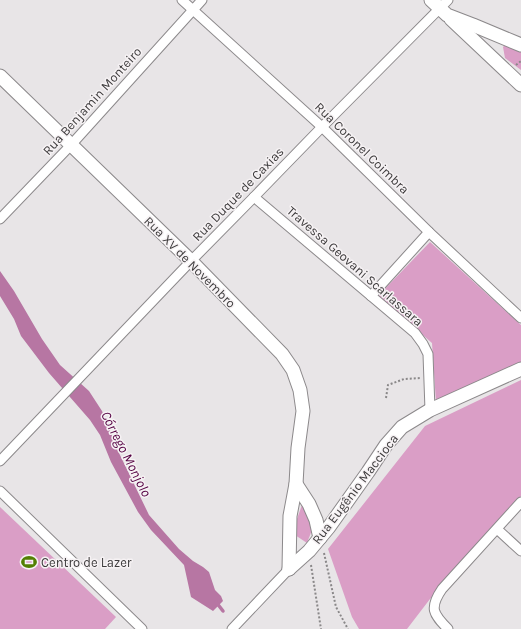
<svg xmlns="http://www.w3.org/2000/svg" width="521" height="629" viewBox="0 0 521 629" font-family="Karla,sans-serif">
	<style>
		.green { fill: #da9ec6 }
		.water { fill: #b776a3 }
		.lines { fill: none; stroke-linecap: round; stroke-linejoin: round }
		.stream { stroke: #b776a3; stroke-width: 3.5 }
		.street-casing { stroke: #8c898b; stroke-width: 11 }
		.secondary-casing { stroke: #8c898b; stroke-width: 15 }
		.path { stroke: #8a8889; stroke-width: 2; stroke-dasharray: 2 2; stroke-linecap: butt }
		.street { stroke: #fff; stroke-width: 9 }
		.secondary { stroke: #fff; stroke-width: 13 }
		.labels { text-anchor: middle; dominant-baseline: central; stroke-width: 3; stroke-linejoin: round; paint-order: stroke }
		.street-label { font-size: 13px; fill: #3d3b3c; stroke: #f6f2f4 }
		.poi-label { font-size: 13px; fill: #3d3b3c; stroke: #f6f2f4; text-anchor: start }
		.water-label { font-size: 14px; font-style: italic; fill: #540142; stroke: #f6f2f4 }
	</style>
	<rect width="100%" height="100%" fill="#e8e5e7"/>
	<!-- green -->
	<g class="green">
		<polygon points="509,40 521,46 521,70 505,58 503,47"/>
		<polygon points="430,242 521,325 521,364 436,402 432,343 378,296"/>
		<polygon points="521,380 521,496 430,599 407,629 359,629 352,617 328,549 425,426"/>
		<polygon points="303,502 315,522 307,543 292,533"/>
		<polygon points="0,507 116,617 105,629 0,629"/>
	</g>
	<!-- water -->
	<polygon class="water" points="0,271 14,291 42,339 60,365 89,391 102,411 119,453 149,515 179,549 193,561 203,567 209,572 215,590 221,596 223,601 213,611 191,597 184,565 151,530 138,512 111,462 100,435 90,420 49,373 21,336 14,319 0,296"/>
	<g class="lines">
		<!-- stream -->
		<polyline class="stream" points="216,602 223,611"/>
		<defs>
			<g id="street">
				<polyline points="182,0 322,127 429,232 521,318"/>
				<polyline points="254,197 415,333 423,344 428,354 430,410"/>
				<polyline points="0,219 71,145 202,0"/>
				<polyline points="371,296 429,232"/>
				<polyline points="0,461 191,261 254,197 322,127 448,0"/>
				<polyline points="0,491 142,629"/>
				<polyline points="497,529 521,551"/>
				<polyline points="232,629 289,569"/>
				<path d="M448,629C433,614 429,608 442,589L521,502"/>
			</g>
			<g id="secondary">
				<polyline points="431,0 447,15 473,25 521,45"/>
				<polyline points="451,19 521,85"/>
				<polyline points="0,76 191,261 282,354 293,370 300,390 303,411 298,448 296,484 290,516 289,569"/>
				<polyline points="296,484 309,504 316,520 320,538"/>
				<polyline points="289,569 309,551 329,527 368,472 386,445 402,427 430,410 521,369"/>
			</g>
		</defs>
		<!-- street casing -->
		<use href="#street" class="street-casing"/>
		<!-- secondary casing -->
		<use href="#secondary" class="secondary-casing"/>
		<!-- path -->
		<g class="path">
			<polyline points="516,65 521,61"/>
			<polyline points="386,398 388,385 404,379 420,378"/>
			<polyline points="324,553 336,607 348,629"/>
			<polyline points="311,565 321,629"/>
		</g>
		<!-- street -->
		<use href="#street" class="street"/>
		<!-- secondary -->
		<use href="#secondary" class="secondary"/>
	</g>
	<!-- icons -->
	<defs>
		<symbol id="stadium-bare" viewBox="-9 -9 18 18"><path d="M0-5a6.5 5 0 1 0 0 10a6.5 5 0 1 0 0-10ZM-3.5-1.8h7v3.6h-7Z" fill="#537f03" stroke="#f6f2f4" stroke-width="2.5" paint-order="stroke"/></symbol>
	</defs>
	<g fill-rule="evenodd">
		<use href="#stadium-bare" x="18" y="551" width="22" height="22"/>
	</g>
	<g class="labels">
		<!-- street labels -->
		<g class="street-label">
			<text transform="translate(92 101) rotate(-48)">Rua Benjamin Monteiro</text>
			<text transform="translate(362 148) rotate(44)">Rua Coronel Coimbra</text>
			<text transform="translate(238 194) rotate(-46)">Rua Duque de Caxias</text>
			<text transform="translate(190 262) rotate(45)">Rua XV de Novembro</text>
			<text transform="translate(355 266) rotate(41)">Travessa Geovani Scarlassara</text>
			<text transform="translate(355 489) rotate(-53)">Rua Eugênio Maccioca</text>
		</g>
		<!-- poi labels -->
		<g class="poi-label">
			<text x="41" y="562">Centro de Lazer</text>
		</g>
		<!-- water labels -->
		<g class="water-label">
			<text transform="translate(126 454) rotate(63)">Córrego Monjolo</text>
		</g>
	</g>
</svg>
